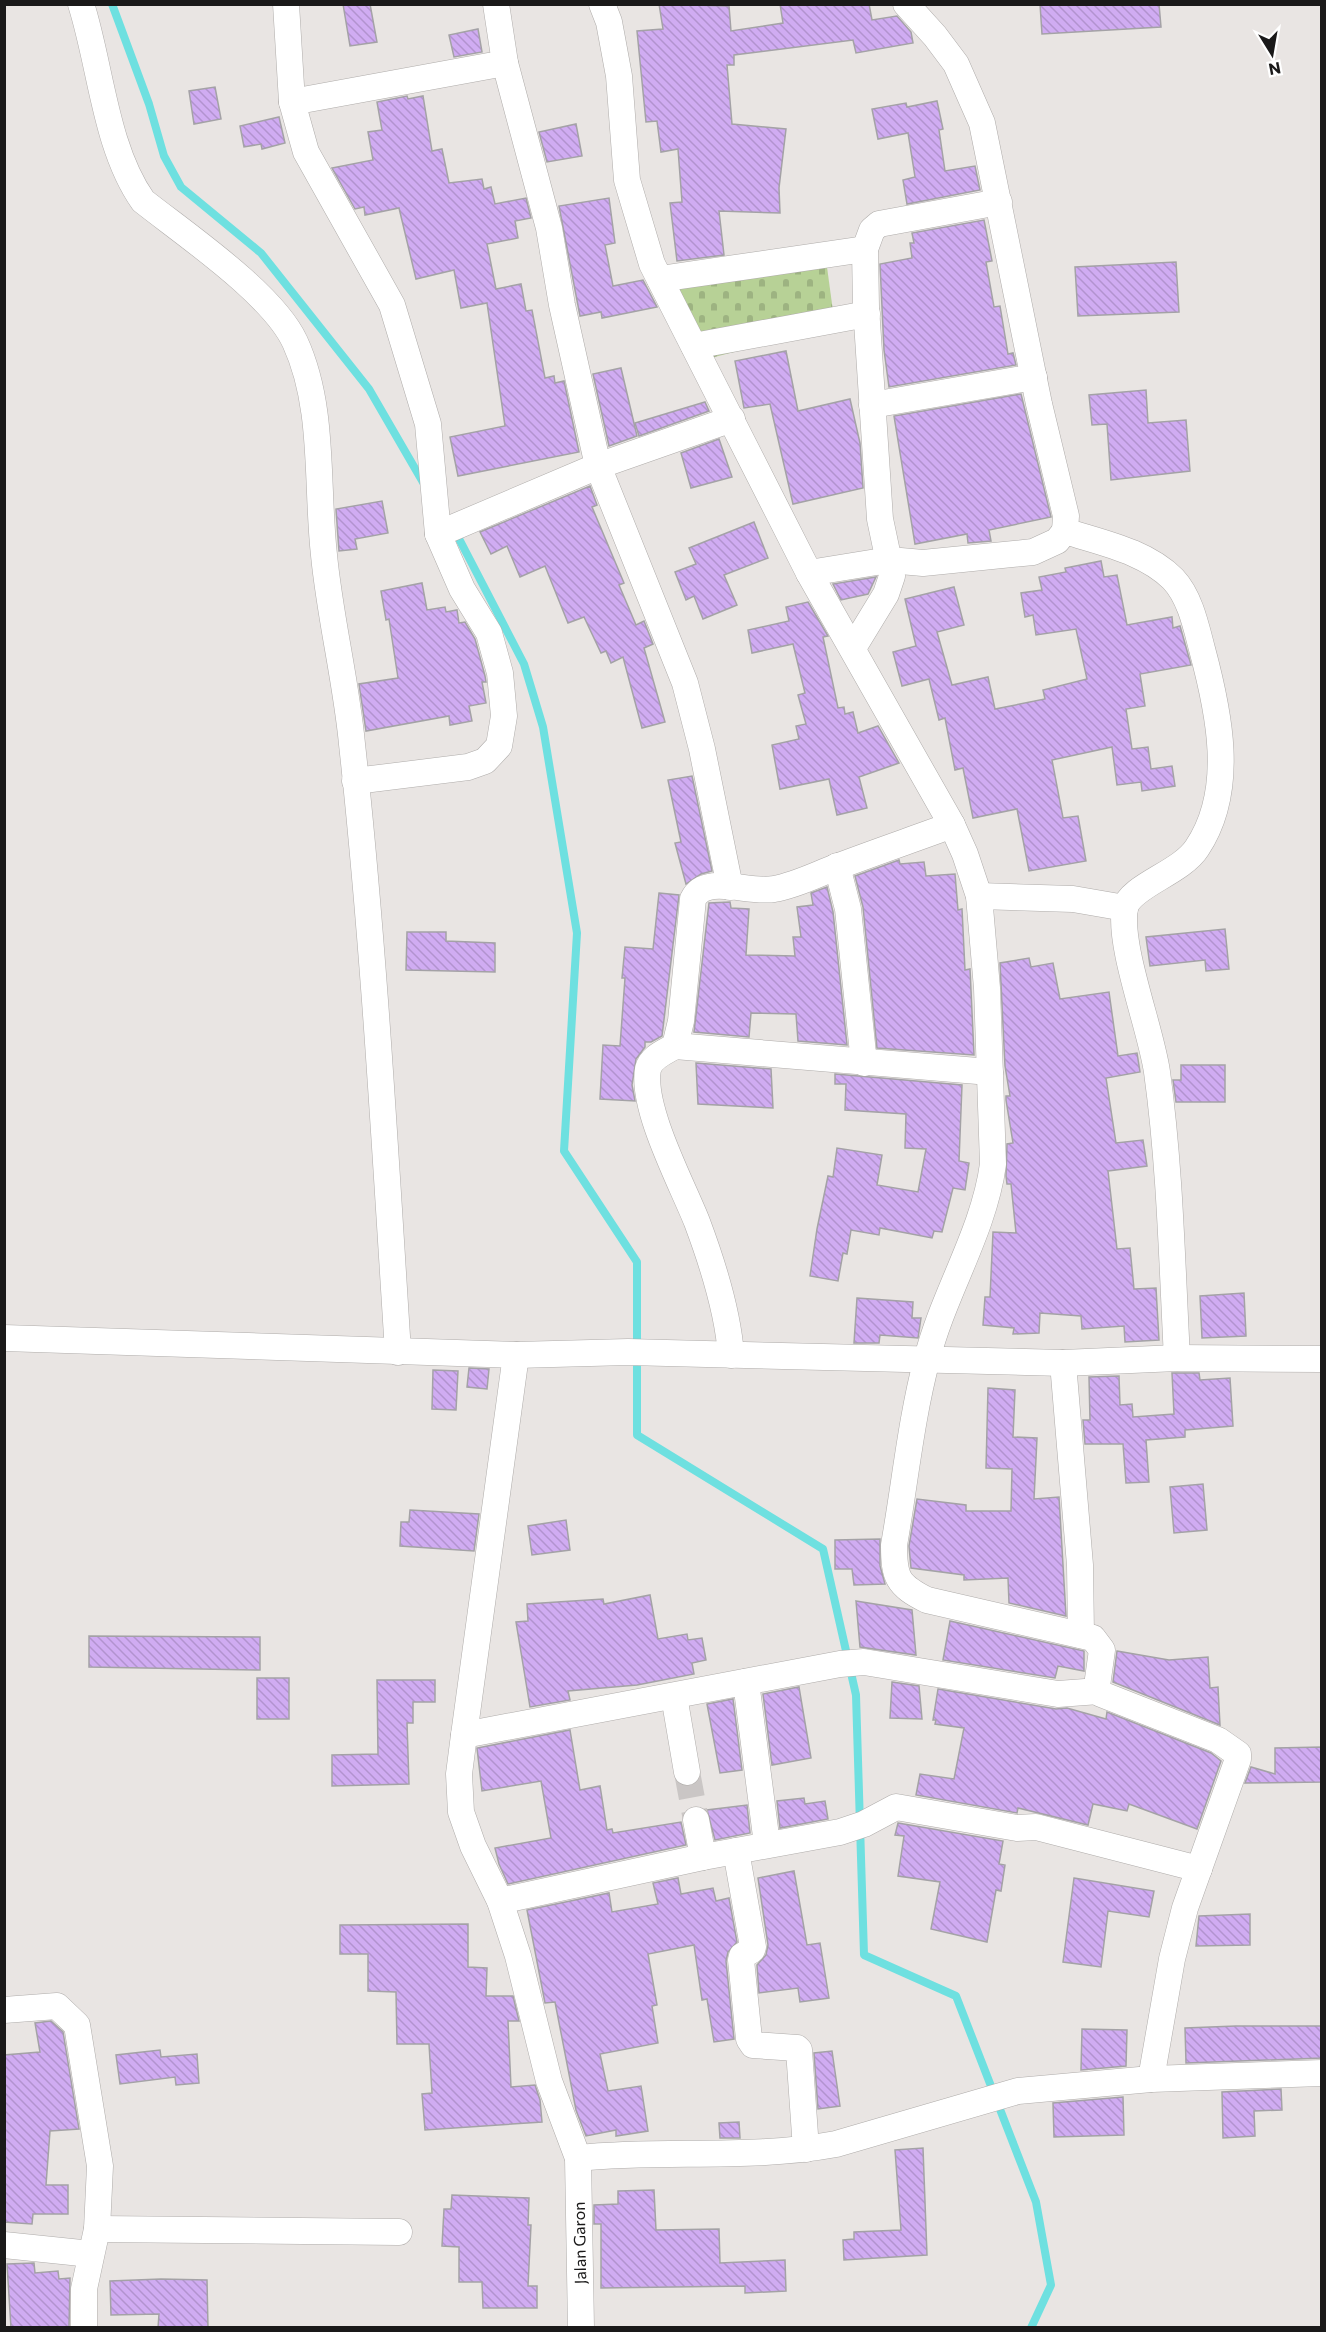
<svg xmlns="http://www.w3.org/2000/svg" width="1326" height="2332" viewBox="0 0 1326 2332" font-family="Commissioner,sans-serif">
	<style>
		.cemetery { fill: url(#cemetery-stones) }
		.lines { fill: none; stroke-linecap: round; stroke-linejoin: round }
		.stream { stroke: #6ee0e0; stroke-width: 8 }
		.building { fill: url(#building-back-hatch); stroke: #a4a2a6; stroke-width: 1.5 }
		.minor-tunnel { stroke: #cac6c5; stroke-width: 26; stroke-dasharray: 26 13; stroke-linecap: butt }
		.minor-casing { stroke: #afacaa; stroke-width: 27 }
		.minor { stroke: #fff; stroke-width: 26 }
		.labels { text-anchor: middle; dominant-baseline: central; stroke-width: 5; stroke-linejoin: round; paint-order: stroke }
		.street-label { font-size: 16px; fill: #1a1919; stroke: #fff }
	</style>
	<defs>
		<pattern id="cemetery-stones" width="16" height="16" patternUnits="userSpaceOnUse" patternTransform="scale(1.5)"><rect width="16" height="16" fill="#b7d196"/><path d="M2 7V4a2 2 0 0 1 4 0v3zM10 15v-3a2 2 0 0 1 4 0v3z" fill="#9db381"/></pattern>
		<pattern id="building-back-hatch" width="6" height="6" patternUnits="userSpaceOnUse" patternTransform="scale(1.5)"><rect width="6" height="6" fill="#d0acf2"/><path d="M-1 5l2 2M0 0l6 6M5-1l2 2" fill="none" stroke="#b293cf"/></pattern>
	</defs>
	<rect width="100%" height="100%" fill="#e9e5e3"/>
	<!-- cemetery -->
	<polygon class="cemetery" points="827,267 835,326 703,360 659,275"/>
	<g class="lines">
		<!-- stream -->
		<g class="stream">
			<polyline points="112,4 149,104 164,156 181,187 261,253 369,389 424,484"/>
			<polyline points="455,531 524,664 543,727 577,933 564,1151 637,1262 637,1435 823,1549 856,1695 864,1955 956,1996 1036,2202 1051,2285 1031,2328"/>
		</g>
	</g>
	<!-- building -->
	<g class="building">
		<polygon points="343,4 370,4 377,42 350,46"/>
		<polygon points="659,4 729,6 731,31 783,23 780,4 869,4 872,20 897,16 911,32 913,43 856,53 853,40 734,55 734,65 727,65 732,124 786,129 779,188 780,213 719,211 724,255 677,261 670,203 682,202 678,149 661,152 657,121 646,122 637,31 663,29"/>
		<polygon points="1040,4 1159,4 1161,27 1042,34"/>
		<polygon points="478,29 482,52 454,57 449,35"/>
		<polygon points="215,87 221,119 194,124 189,91"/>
		<polygon points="407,96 408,99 423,96 432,151 442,149 449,183 482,179 484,189 491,187 495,204 526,198 531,218 515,221 518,238 487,244 496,289 521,284 526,311 532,310 545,378 554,376 555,383 564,381 579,452 458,476 450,437 505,426 487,303 461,308 454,270 416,279 399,208 365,215 364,207 355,209 332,168 373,160 368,132 382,130 377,102"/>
		<polygon points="937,101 943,129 939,130 945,171 975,166 980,190 907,204 903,180 915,177 908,133 878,139 872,109 906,103 907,107"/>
		<polygon points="279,117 285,143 262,149 261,144 244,147 240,126"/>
		<polygon points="576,124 582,156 547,162 539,132"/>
		<polygon points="609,198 615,243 605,245 613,286 643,280 657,307 602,318 601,312 580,316 559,206"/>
		<polygon points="984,220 992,261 986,262 994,307 1000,306 1008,354 1013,353 1016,365 889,387 884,350 880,264 912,258 910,243 914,243 912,233"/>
		<polygon points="1176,262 1179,312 1078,316 1075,267"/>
		<polygon points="786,351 798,411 850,399 860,443 863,488 793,504 770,404 744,408 735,361"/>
		<polygon points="621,368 637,436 609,446 593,374"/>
		<polygon points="1146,390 1148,423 1186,420 1190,471 1111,480 1107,424 1092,425 1089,395"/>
		<polygon points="1021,394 1051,517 989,530 991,541 968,543 967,534 915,544 894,416"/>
		<polygon points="705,402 709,411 639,436 635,423"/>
		<polygon points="719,439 732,477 691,488 681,453"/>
		<polygon points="590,486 597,505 592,507 624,583 619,585 636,625 644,621 653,644 644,648 665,722 642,728 623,657 611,663 606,651 601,653 584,617 568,623 545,566 520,577 507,546 491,554 480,532"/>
		<polygon points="382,501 388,533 355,539 357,549 339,551 336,509"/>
		<polygon points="754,522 768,558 724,575 737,605 703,619 694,596 686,600 675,572 696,564 689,548"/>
		<polygon points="1101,561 1104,577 1117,575 1127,625 1172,617 1173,628 1180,626 1191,665 1140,674 1145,706 1126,709 1132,749 1148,747 1151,769 1172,766 1175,786 1142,791 1141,782 1117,785 1112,747 1052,760 1063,818 1078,816 1086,861 1029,871 1017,809 973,818 963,768 955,770 945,718 939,720 929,679 902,686 893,652 916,646 905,599 954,587 964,625 937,632 952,685 988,677 995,709 1045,699 1043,690 1087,679 1076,629 1036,635 1033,615 1025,617 1021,593 1042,590 1039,577 1066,572 1065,568"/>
		<polygon points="876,577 868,594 841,600 833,584"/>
		<polygon points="422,583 427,610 445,607 446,612 457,610 459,623 465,622 475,639 485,676 486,682 482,682 486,703 469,706 472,721 450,725 449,716 366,731 359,684 398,678 389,619 386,620 381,591"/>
		<polygon points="808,602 828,636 823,637 838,708 844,707 845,714 853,712 858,733 878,726 899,763 859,777 867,808 837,815 829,779 780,789 772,745 799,739 796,726 806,724 798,695 805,693 793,644 752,653 748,630 789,621 786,607"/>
		<polygon points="692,776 712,871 701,874 686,884 675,843 681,842 668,780"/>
		<polygon points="899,860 900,864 924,862 926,876 955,874 958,910 962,909 965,970 970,969 974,1055 877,1048 863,907 855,876"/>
		<polygon points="827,887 833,912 847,1045 798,1041 796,1014 751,1013 749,1037 694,1032 709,903 730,902 731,908 749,909 746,955 795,956 793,937 801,937 797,907 813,905 811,893"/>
		<polygon points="659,893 679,895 662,1036 651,1042 645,1042 645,1047 636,1059 632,1085 635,1101 600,1099 603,1045 620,1046 625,978 622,978 625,947 653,949"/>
		<polygon points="1225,929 1229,969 1206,971 1205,960 1150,966 1146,937"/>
		<polygon points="407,932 446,932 446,941 495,943 495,972 406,970"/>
		<polygon points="1029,958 1031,967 1053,963 1060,999 1109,992 1118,1056 1137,1053 1140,1072 1106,1078 1116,1143 1143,1140 1147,1166 1108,1171 1117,1249 1130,1248 1134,1289 1156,1288 1159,1340 1125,1342 1124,1326 1082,1329 1081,1316 1040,1313 1039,1333 1013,1334 1014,1328 983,1325 985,1297 990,1297 993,1232 1016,1233 1011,1184 1007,1184 1006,1176 1007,1144 1013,1143 1006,1100 1006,1096 1010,1096 1005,1066 1000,963"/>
		<polygon points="696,1063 771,1069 773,1108 698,1104"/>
		<polygon points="1181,1065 1225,1065 1225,1102 1176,1102 1173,1080 1181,1080"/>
		<polygon points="835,1074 962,1085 959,1161 969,1163 965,1190 953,1188 942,1232 934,1231 932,1238 880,1228 879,1235 851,1230 847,1254 843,1253 838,1281 810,1276 817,1229 828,1176 833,1177 837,1148 882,1155 877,1185 918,1192 926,1149 905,1148 906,1114 845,1110 846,1084 835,1084"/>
		<polygon points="1244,1293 1246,1336 1202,1338 1200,1296"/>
		<polygon points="857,1298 913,1302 912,1318 921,1318 918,1338 880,1335 879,1343 854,1343"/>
		<polygon points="469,1368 489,1369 487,1389 467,1387"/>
		<polygon points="433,1370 458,1371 456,1410 432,1409"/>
		<polygon points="1172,1373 1199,1373 1200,1380 1230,1378 1233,1426 1185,1430 1185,1437 1146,1440 1149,1482 1126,1483 1123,1444 1085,1444 1083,1420 1090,1420 1089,1377 1119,1376 1120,1405 1132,1404 1133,1417 1174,1414"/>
		<polygon points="988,1388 1015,1390 1013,1437 1037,1438 1034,1499 1059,1497 1066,1616 1009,1603 1008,1578 964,1580 964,1575 911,1568 909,1546 917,1499 966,1505 966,1511 1011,1511 1012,1469 986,1468"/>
		<polygon points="1203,1484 1207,1530 1174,1533 1170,1487"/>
		<polygon points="410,1510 479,1514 474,1551 400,1546 401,1522 409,1522"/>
		<polygon points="566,1520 570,1550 532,1555 528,1526"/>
		<polygon points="880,1539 880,1566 885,1584 854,1585 852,1569 835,1569 835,1540"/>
		<polygon points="650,1595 658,1639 687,1634 688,1640 702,1638 706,1660 692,1663 694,1674 637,1685 568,1691 570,1700 530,1707 516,1622 528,1621 527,1604 603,1599 604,1604"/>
		<polygon points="856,1601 912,1610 916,1655 860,1647"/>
		<polygon points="950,1621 1084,1651 1084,1671 1058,1666 1055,1678 943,1660"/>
		<polygon points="89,1636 260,1637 260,1670 89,1667"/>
		<polygon points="1117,1651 1169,1660 1208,1657 1210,1688 1218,1687 1220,1725 1113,1682"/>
		<rect x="257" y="1678" width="32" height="41"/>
		<polygon points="377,1680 435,1680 435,1702 413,1702 413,1723 407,1723 409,1784 332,1786 332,1755 378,1754"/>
		<polygon points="892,1682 919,1686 922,1719 890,1718"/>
		<polygon points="799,1687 811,1758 772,1765 763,1694"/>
		<polygon points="938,1689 1056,1709 1067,1708 1106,1719 1107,1712 1211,1753 1221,1761 1197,1829 1129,1804 1127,1811 1093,1804 1088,1825 1018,1808 1017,1813 916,1795 920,1774 954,1779 964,1728 935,1724 936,1720 933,1720"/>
		<polygon points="733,1699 742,1770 720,1773 707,1704"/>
		<polygon points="570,1730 580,1790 600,1786 607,1830 612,1829 613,1833 681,1822 686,1845 508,1884 499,1864 495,1848 551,1838 541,1781 482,1791 477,1748"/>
		<polygon points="1322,1747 1322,1782 1245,1783 1251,1767 1275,1774 1275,1748"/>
		<polygon points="804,1798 805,1804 825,1801 828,1819 780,1828 777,1801"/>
		<polygon points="747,1805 750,1833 715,1840 707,1810"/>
		<polygon points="898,1823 1003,1841 999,1864 1005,1865 1001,1891 996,1890 987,1942 931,1929 940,1882 898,1876 904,1836 895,1835"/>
		<polygon points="794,1871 807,1945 820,1943 829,1998 800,2002 798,1988 759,1993 757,1965 766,1955 768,1945 758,1878"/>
		<polygon points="678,1878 681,1894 713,1888 716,1901 729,1898 737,1942 728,1952 726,1961 734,2039 714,2042 707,1999 702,2000 694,1945 648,1954 657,2005 652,2006 658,2043 600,2054 608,2091 641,2086 648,2131 616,2136 616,2130 586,2136 576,2110 555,2002 545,2003 527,1910 609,1893 612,1912 658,1904 653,1883"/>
		<polygon points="1074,1878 1154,1891 1149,1917 1108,1911 1101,1967 1063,1962"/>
		<polygon points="1250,1914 1250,1945 1196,1946 1199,1916"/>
		<polygon points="468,1924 468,1967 487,1968 486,1996 513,1996 519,2021 508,2021 511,2087 535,2085 540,2100 542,2122 425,2130 422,2094 432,2093 429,2044 397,2044 396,1992 368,1991 368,1954 340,1954 340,1925"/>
		<polygon points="51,2021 63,2032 79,2129 50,2131 46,2185 68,2185 68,2214 33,2214 32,2224 4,2222 4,2055 40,2052 35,2023"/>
		<polygon points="1236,2026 1322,2026 1322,2058 1186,2063 1185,2028"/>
		<polygon points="1082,2029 1127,2030 1126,2066 1081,2070"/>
		<polygon points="160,2050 161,2057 197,2054 199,2083 176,2085 175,2077 120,2084 116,2055"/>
		<polygon points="832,2051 840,2106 818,2109 814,2053"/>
		<polygon points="1281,2089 1282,2110 1254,2111 1255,2136 1223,2138 1222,2092"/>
		<polygon points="1123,2097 1124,2135 1054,2137 1053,2103"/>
		<polygon points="739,2122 740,2138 720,2138 719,2123"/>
		<polygon points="923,2148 927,2255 844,2260 843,2240 854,2239 854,2232 901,2230 895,2150"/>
		<polygon points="654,2190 656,2230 719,2229 720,2263 785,2260 786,2291 745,2293 745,2286 601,2288 601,2224 594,2224 594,2205 618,2204 618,2191"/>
		<polygon points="452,2195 529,2198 528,2225 531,2225 528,2286 537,2286 537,2308 483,2308 482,2282 459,2282 459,2247 442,2246 444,2209 451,2209"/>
		<polygon points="34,2263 35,2273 58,2271 59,2279 70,2278 69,2328 11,2328 7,2264"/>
		<polygon points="161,2279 207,2280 208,2328 158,2328 159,2314 111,2315 110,2281"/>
	</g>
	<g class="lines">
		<!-- minor-tunnel -->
		<polyline class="minor-tunnel" points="687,1772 696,1820"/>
		<defs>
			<g id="minor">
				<path d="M81,4C101,67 105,147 143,201C186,235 273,294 295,342C325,407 316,484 324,555C330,618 346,680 352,744C374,946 385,1149 398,1352"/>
				<polyline points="286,4 292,102 306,152 392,305 428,424 438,534 462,589 489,633 500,673 504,716 499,746 485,761 468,767 355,781"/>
				<path d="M602,4L609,22L619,76L627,180L652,264L809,573L952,825L965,854L979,896L987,988L993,1164C984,1232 943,1294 927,1359C911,1419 905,1483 894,1545C894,1577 897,1585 927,1600L1093,1638L1102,1650L1097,1686L1101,1694L1218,1740L1238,1754V1759L1185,1908L1172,1959L1151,2079"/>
				<path d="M906,4L935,36L956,64L982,123L1039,404L1066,516L1065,531C1102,543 1145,551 1173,579C1190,597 1196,626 1202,649C1219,712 1236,790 1197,848C1181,873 1130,886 1125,908C1118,946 1151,1029 1157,1072C1170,1166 1172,1263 1177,1358"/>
				<polyline points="505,63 549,228 562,305 598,466 685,683 702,749 730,887"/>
				<polyline points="292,102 505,63 496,4"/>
				<polyline points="660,279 865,249"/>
				<polyline points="694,346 867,314"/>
				<polyline points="872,405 1034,377"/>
				<polyline points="438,534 598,466 732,419"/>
				<polyline points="809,573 889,560 923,563 1033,552 1057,541 1065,531"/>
				<polyline points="853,648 886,594 892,576 880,519 866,307 865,249 872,230 879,224 999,202"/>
				<polyline points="837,866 848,909 864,1063"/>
				<polyline points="979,896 1073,899 1125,908"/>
				<polyline points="675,1046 990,1072"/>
				<polyline points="4,1338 516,1355 628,1352 1063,1363 1177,1358 1322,1359"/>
				<polyline points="516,1355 464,1735 459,1774 461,1812 473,1846 500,1901 518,1956 549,2081 578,2158 581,2328"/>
				<path d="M731,1355C728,1313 712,1262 697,1222C682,1184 641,1108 648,1069C651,1057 665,1052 675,1046L681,1021L693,899C705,873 750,894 774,889C797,885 817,874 839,866C876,852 914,839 952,825"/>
				<polyline points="1063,1363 1080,1565 1081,1635"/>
				<polyline points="746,1682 767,1844"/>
				<polyline points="674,1696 687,1772"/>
				<polyline points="464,1735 840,1664 864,1662 1058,1694 1099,1691"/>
				<polyline points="696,1820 703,1857"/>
				<polyline points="736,1851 753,1947 752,1950 742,1956 741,1960 749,2039 753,2045 797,2048 799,2050 806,2149"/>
				<polyline points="500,1901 703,1857 840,1832 864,1824 896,1807 1017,1828 1036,1827 1199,1869"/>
				<polyline points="4,2010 57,2006 77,2025 100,2166 97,2229 84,2289 84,2328"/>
				<path d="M578,2158C664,2149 750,2160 836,2144L1018,2091L1151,2079L1322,2073"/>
				<polyline points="97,2229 399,2232"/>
				<polyline points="4,2245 91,2254"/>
			</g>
		</defs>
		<!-- minor casing -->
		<use href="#minor" class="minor-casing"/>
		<!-- minor -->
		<use href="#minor" class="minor"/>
	</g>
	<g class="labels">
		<!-- street labels -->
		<g class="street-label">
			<text transform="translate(579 2243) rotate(-91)">Jalan Garon</text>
		</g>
	</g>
	<!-- border -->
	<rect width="1326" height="2332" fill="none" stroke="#1a1919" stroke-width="12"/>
	<!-- north arrow -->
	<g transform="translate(1272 54) rotate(169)" stroke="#ffffff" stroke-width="4.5" paint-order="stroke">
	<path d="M0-4.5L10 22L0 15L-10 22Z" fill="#1a1919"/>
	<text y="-9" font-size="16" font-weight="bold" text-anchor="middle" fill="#1a1919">N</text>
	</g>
</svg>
